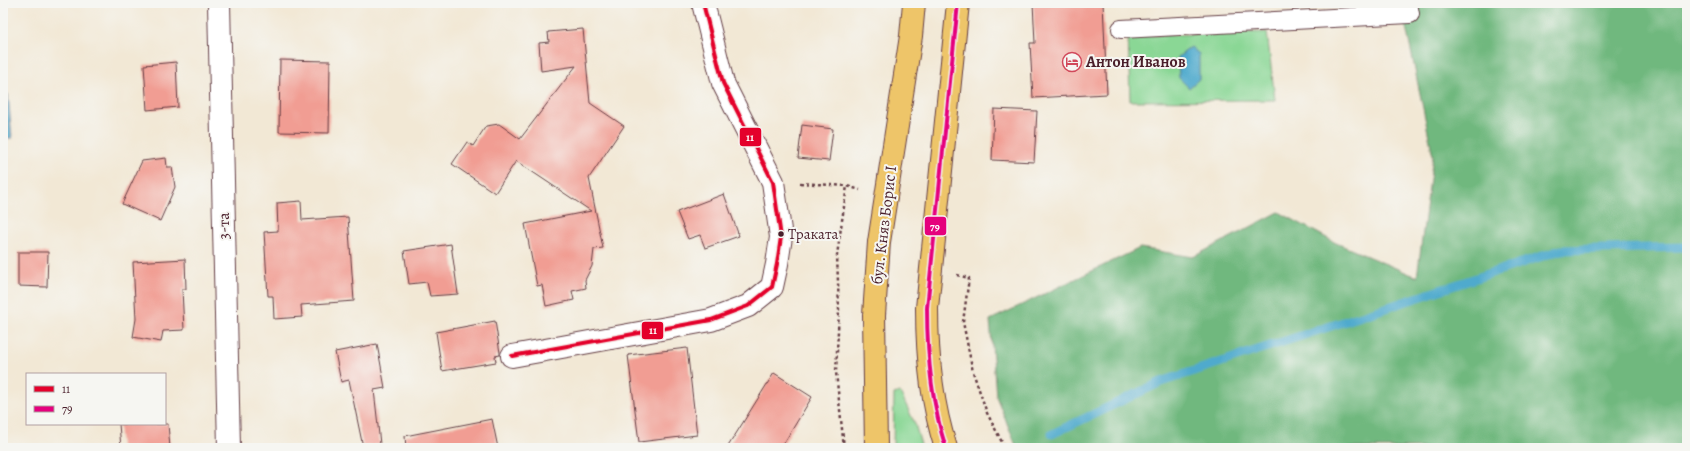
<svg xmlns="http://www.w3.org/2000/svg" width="1690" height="451" viewBox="0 0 1690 451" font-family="Alegreya,serif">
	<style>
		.green { fill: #8ad795; stroke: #6a7b60 }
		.forest { fill: #6fb87e; stroke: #5c6c54 }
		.water { fill: #50aacd; stroke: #4d647c }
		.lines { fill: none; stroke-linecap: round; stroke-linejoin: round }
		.stream { stroke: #50aacd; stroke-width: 9 }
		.building { fill: #f19d93 }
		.service-casing { stroke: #633d44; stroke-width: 20 }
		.minor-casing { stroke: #633d44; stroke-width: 24 }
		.trunk-casing { stroke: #633d44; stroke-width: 24 }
		.path { stroke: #633d44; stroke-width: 2.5; stroke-dasharray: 3 3; stroke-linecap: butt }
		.service { stroke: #fff; stroke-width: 18 }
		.minor { stroke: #fff; stroke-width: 22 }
		.trunk { stroke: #eec569; stroke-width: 22 }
		.bus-1-casing { stroke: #f6f6f2; stroke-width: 7 }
		.bus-2-casing { stroke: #f6f6f2; stroke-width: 7 }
		.bus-1 { stroke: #e4002b; stroke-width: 4 }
		.bus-2 { stroke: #e5007d; stroke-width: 4 }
		.bus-dot { fill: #4a1f2b; stroke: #f6f6f2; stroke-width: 1.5 }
		.labels { text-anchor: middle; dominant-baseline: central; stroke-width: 4; stroke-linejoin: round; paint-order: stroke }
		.bus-label { font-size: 15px; fill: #4a1f2b; stroke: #f6f6f2; text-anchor: start }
		.poi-label { font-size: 16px; font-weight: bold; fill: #4a1f2b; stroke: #f6f6f2; text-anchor: start }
		.street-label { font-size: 16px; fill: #4a1f2b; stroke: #f6f6f2 }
		.line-badge { stroke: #f6f6f2; stroke-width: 1.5 }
		.badge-label { font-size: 11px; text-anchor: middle; font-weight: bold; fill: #fff }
	</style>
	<rect width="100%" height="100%" fill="#f6f6f2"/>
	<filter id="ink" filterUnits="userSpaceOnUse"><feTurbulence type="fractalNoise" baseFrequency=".025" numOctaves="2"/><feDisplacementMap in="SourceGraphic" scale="8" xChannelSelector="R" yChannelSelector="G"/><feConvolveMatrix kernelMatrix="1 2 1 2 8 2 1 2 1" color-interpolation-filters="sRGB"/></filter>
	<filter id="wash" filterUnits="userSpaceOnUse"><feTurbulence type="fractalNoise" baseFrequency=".012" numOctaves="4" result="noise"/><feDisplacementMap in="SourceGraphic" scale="16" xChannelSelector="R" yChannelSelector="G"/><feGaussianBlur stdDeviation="0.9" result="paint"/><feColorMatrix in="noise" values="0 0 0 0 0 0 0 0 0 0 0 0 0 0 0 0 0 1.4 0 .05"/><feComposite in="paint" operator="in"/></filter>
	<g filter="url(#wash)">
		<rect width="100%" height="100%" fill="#f2e8d5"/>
		<!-- green -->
		<g class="green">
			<polygon points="1267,32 1275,100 1130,101 1128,36"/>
			<polygon points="900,392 915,424 922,448 893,448 894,394"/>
		</g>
		<!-- forest -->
		<polygon class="forest" points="1401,3 1687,3 1687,448 1275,448 1271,441 1261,448 1017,448 996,396 990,320 1140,248 1193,257 1279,212 1336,243 1417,277 1433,156"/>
		<!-- water -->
		<g class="water">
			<polygon points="1191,47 1199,54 1199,79 1189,88 1179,78 1178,57"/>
			<polygon points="8,94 12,138 3,138 3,95"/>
		</g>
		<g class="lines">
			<!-- stream -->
			<polyline class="stream" points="1052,434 1161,382 1561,250 1687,247"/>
		</g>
		<g id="blocks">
			<!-- building -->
			<g class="building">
				<polygon points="1033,3 1103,3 1107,94 1033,98 1030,43 1035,43"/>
				<polygon points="583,29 590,103 624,126 589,178 603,248 594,249 592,266 585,280 586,288 572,291 574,300 546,306 542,285 537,286 525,224 591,211 516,161 495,193 452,164 467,142 473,146 486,126 499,124 520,139 576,66 541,71 539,43 549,42 548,32"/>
				<polygon points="280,60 330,61 329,133 279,132"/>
				<polygon points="176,62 178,107 147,110 144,65"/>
				<polygon points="994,109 1037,111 1034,162 992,160"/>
				<polygon points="802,125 833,129 829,161 798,158"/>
				<polygon points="166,158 167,167 172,167 175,187 160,221 122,204 142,161"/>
				<polygon points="724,194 739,236 705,248 700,235 688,239 677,212"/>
				<polygon points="301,201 302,220 348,217 354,301 301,305 302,317 274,319 273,296 268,296 264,232 278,231 277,203"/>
				<polygon points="451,244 458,294 430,296 427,282 409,284 404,251"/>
				<polygon points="18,252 48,252 47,287 18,286"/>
				<polygon points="185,259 186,289 182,289 184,330 163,331 161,342 133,337 136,319 133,262"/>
				<polygon points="495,321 500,353 500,355 495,356 496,362 442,371 436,332"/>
				<polygon points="377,344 385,388 374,390 380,444 363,447 349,380 341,382 335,352"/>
				<polygon points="687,348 697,435 639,442 628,355"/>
				<polygon points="774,373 812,397 781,448 727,448"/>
				<polygon points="492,419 498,448 406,448 405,436"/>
				<polygon points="119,424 168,424 170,448 121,448"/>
			</g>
		</g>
	</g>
	<g filter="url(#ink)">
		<use href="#blocks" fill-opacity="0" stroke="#633d44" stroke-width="1"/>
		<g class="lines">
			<defs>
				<polyline id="service" points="1121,29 1410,14 1408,3"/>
				<g id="minor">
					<polyline points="219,3 229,448"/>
					<polyline points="512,356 711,320 748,306 772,287 777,264 781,237 773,182 723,83 703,3"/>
				</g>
				<g id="trunk">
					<polyline points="876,448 874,315 879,242 911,36 914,3"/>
					<path d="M946,448C931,402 927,356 927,308L958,3"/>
				</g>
			</defs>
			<!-- service casing -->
			<use href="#service" class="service-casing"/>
			<!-- minor casing -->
			<use href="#minor" class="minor-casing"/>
			<!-- trunk casing -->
			<use href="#trunk" class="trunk-casing"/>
			<!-- path -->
			<g class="path">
				<polyline points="800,183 847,186 860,190"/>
				<polyline points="957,275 969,278 963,322 973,372 987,413 1005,448"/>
				<polyline points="844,448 836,372 839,310 837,255 847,186"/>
			</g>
			<!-- service -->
			<use href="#service" class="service"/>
			<!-- minor -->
			<use href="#minor" class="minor"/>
			<!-- trunk -->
			<use href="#trunk" class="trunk"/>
			<defs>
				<polyline id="bus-1" points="512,356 711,320 748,306 772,287 777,264 781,237 773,182 723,83 703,3"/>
				<path id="bus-2" d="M946,448C931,402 927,356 927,308L958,3"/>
			</defs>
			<!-- bus-1 casing -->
			<use href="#bus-1" class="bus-1-casing"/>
			<!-- bus-2 casing -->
			<use href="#bus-2" class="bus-2-casing"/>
			<!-- bus-1 -->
			<use href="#bus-1" class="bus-1"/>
			<!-- bus-2 -->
			<use href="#bus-2" class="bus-2"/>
		</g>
	</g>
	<!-- icons -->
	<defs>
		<symbol id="hotel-ring" viewBox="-11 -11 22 22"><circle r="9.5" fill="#f6f6f2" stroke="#d1495b" stroke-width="1.5"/><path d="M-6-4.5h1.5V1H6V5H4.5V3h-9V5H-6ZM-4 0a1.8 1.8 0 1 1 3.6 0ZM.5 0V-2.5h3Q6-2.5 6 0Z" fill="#d1495b"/></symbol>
	</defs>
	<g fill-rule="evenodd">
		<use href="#hotel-ring" x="1061" y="51" width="22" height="22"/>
	</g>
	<!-- markers -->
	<circle class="bus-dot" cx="781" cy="234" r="3.5"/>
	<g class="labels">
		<!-- bus labels -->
		<g class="bus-label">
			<text x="788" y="234">Траката</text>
		</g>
		<!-- poi labels -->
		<g class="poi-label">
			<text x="1086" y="62">Антон Иванов</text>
		</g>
		<!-- street labels -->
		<g class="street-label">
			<text transform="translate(884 225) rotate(-83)">бул. Княз Борис I</text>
			<text transform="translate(224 226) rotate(-91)">3-та</text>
		</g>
	</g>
	<g class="line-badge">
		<rect x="739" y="127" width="23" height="20" rx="4" fill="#e4002b"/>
		<rect x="924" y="216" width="23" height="20" rx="4" fill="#e5007d"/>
		<rect x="641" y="321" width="23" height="19" rx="4" fill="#e4002b"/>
	</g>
	<g class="badge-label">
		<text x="750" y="141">11</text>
		<text x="935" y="230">79</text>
		<text x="653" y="334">11</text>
	</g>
	<!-- margin -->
	<rect width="1690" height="451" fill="none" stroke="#f6f6f2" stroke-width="16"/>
	<!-- legend -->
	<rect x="26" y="373" width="140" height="52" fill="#f6f6f2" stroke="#b1a0a2"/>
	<rect x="34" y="386" width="20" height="6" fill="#e4002b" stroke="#b1a0a2"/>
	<text x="62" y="393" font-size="12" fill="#4a1f2b">11</text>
	<rect x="34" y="406" width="20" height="6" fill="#e5007d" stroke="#b1a0a2"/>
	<text x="62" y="413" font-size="12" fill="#4a1f2b">79</text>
</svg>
